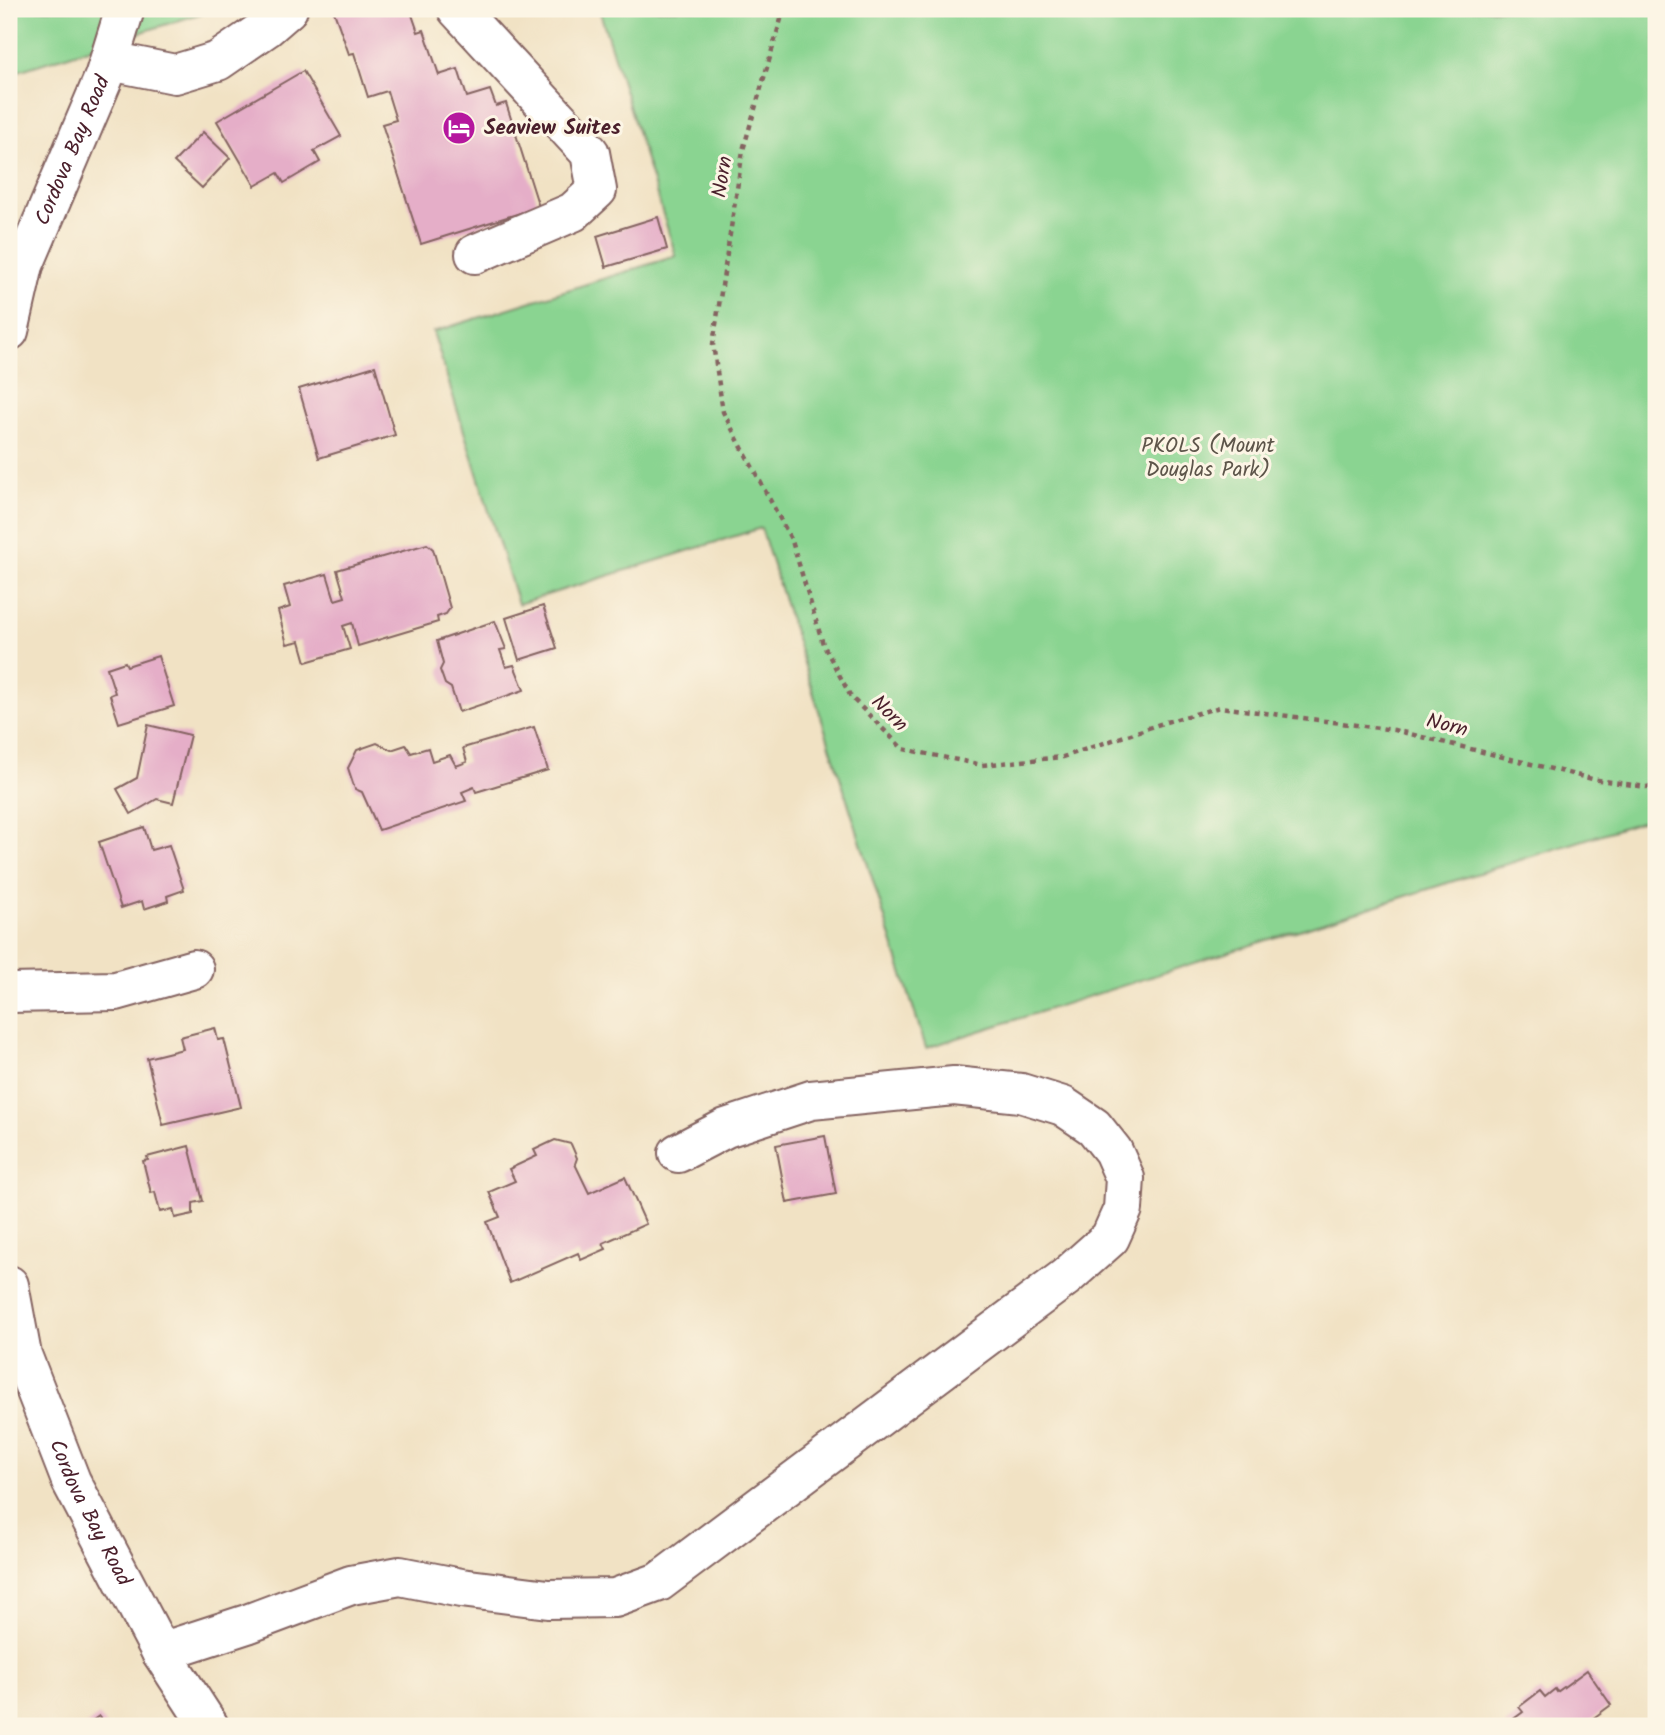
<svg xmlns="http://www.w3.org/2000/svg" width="1665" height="1735" viewBox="0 0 1665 1735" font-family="Kalam,sans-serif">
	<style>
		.green { fill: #8ad491; stroke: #6a7a5e; stroke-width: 2 }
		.building { fill: #e5aec8 }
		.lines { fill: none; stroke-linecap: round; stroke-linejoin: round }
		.minor-casing { stroke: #846361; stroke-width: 42 }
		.major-casing { stroke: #846361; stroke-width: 42 }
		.path { stroke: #846361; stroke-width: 4.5; stroke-dasharray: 5 5; stroke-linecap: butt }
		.minor { stroke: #fff; stroke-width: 38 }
		.major { stroke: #fff; stroke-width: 38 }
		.labels { text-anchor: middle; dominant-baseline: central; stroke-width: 6; stroke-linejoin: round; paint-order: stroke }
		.poi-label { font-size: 21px; font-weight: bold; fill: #4a1f2b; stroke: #fcf5e5; text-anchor: start }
		.street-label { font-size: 21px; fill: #4a1f2b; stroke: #fcf5e5 }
		.park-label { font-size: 21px; fill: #5d554a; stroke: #fcf5e5 }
	</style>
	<rect width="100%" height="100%" fill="#fcf5e5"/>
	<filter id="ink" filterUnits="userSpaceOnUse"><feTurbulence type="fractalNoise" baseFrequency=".0143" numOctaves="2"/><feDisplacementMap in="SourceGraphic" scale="14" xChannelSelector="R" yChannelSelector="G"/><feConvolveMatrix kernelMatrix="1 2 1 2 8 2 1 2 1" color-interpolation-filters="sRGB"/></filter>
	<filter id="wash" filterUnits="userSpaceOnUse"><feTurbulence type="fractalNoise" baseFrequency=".00686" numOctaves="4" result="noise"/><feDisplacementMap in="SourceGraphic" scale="28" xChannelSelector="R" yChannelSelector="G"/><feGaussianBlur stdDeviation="1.57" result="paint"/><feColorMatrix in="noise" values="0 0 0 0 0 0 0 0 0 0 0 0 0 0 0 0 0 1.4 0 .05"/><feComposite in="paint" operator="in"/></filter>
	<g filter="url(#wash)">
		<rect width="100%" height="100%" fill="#f1e2c4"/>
		<!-- green -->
		<g class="green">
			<polygon points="9,9 215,9 9,74"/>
			<polygon points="599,9 1656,9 1656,817 926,1048 761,528 518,604 433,332 676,256"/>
		</g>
		<g id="blocks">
			<!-- building -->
			<g class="building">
				<polygon points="333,9 410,9 418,32 424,30 439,75 458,69 467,97 490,90 496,106 506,103 539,207 421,244 382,124 396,120 387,91 368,97 354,53 349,54"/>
				<polygon points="303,71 341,136 314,151 320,162 284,183 278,173 255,186 217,121"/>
				<polygon points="203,132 230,158 202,188 174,162"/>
				<polygon points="658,217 667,249 606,267 597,236"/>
				<polygon points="375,366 395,435 319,458 299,389"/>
				<polygon points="427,544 433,549 450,608 446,614 437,617 438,622 358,646 352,623 343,626 350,649 306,662 300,641 287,644 278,611 290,607 284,586 327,574 335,600 345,597 337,570"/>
				<polygon points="543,606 557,648 519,660 506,618"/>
				<polygon points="495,621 506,649 500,650 506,667 514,665 524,690 459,712 451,688 445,684 440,670 443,664 437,641"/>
				<polygon points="158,656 174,706 119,723 110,695 115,693 107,668 125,662 127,666"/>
				<polygon points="148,725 190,735 173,803 157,799 131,814 117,789 137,778"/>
				<polygon points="534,727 548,770 476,792 474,787 462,792 466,801 379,830 362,792 355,789 348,768 357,750 377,743 391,750 406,745 411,753 428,748 432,761 450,755 456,766 467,762 463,748"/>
				<polygon points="144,827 151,850 169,845 184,890 167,896 168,901 144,909 142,901 121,908 99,842"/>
				<polygon points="215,1028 218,1040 224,1039 241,1107 163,1125 147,1058 183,1049 180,1037"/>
				<polygon points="825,1136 836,1194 787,1203 776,1145"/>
				<polygon points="555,1140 571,1144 577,1158 575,1164 589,1193 625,1177 646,1224 603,1243 606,1249 581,1260 578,1253 510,1283 487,1222 500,1217 489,1192 515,1181 509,1169 537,1156 534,1150"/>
				<polygon points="189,1146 203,1201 193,1203 193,1214 175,1218 173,1209 160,1212 155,1192 151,1193 143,1161 148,1160 147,1157"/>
				<polygon points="1587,1670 1611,1705 1584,1725 1586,1726 1504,1726 1523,1712 1519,1707 1540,1691 1545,1697 1555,1689 1557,1692"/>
				<polygon points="99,1716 106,1726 85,1726"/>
			</g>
		</g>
	</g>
	<g filter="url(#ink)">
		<use href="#blocks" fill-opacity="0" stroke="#846361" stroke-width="2"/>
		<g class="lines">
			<defs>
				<g id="minor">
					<polyline points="457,9 590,153 597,190 573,212 475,254"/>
					<polyline points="110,61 175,74 218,61 266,28 288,9"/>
					<polyline points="9,993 116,991 194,969"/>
					<polyline points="161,1652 247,1624 351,1585 400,1576 461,1588 548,1599 615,1598 659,1582 1066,1277 1110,1238 1123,1209 1125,1178 1113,1151 1094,1127 1063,1106 1021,1093 954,1086 811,1100 726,1128 678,1153"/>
				</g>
				<g id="major">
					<path id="s1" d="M9,331L24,265L104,77L125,9"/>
					<path id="s2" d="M9,1285L22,1355L71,1481L161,1652L209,1726"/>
				</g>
			</defs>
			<!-- minor casing -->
			<use href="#minor" class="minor-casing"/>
			<!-- major casing -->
			<use href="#major" class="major-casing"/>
			<!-- path -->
			<polyline class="path" points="784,9 743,150 713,344 723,412 792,541 823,644 851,697 903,749 982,765 1063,757 1166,722 1220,707 1394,730 1592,779 1646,787 1656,786"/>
			<!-- minor -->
			<use href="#minor" class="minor"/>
			<!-- major -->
			<use href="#major" class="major"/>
		</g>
	</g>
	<!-- icons -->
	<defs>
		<symbol id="hotel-disc" viewBox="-11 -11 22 22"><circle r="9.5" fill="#b5179e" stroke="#fcf5e5"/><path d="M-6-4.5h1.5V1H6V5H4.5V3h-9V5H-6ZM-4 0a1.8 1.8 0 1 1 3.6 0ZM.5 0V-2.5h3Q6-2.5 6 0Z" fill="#fff"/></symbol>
	</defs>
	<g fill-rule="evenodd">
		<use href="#hotel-disc" x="440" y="109" width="38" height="38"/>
	</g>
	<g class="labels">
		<!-- poi labels -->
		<g class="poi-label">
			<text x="484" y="128">Seaview Suites</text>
		</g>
		<!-- street labels -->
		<g class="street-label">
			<text stroke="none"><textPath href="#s1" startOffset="192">Cordova Bay Road</textPath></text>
			<text transform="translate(723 177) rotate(-81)">Norn</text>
			<text transform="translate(889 714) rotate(45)">Norn</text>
			<text transform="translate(1447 726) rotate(14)">Norn</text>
			<text stroke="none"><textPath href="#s2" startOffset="243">Cordova Bay Road</textPath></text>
		</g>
		<!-- park labels -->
		<g class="park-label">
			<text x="1208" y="446">PKOLS (Mount<tspan x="1208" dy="24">Douglas Park)</tspan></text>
		</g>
	</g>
	<!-- margin -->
	<rect width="1665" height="1735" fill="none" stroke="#fcf5e5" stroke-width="35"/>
</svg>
